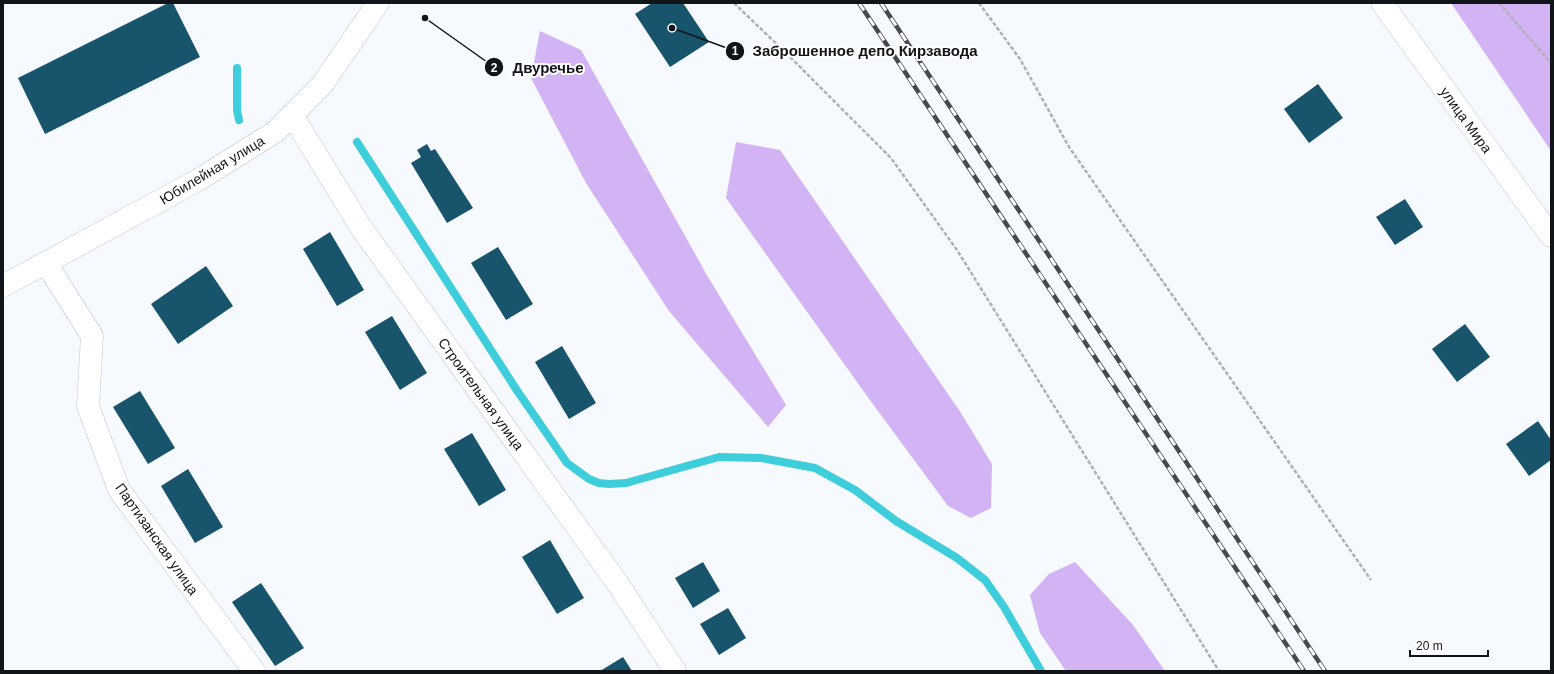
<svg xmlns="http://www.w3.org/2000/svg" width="1554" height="674" viewBox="0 0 1554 674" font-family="Arial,sans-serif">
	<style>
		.forest { fill: #d2b3f4 }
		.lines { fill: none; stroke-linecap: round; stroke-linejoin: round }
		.stream { stroke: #3ecedb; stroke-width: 8 }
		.building { fill: #18546c }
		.street-casing { stroke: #bfc7d3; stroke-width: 23 }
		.secondary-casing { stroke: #bfc7d3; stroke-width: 23 }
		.path { stroke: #adb0b5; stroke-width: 2.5; stroke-dasharray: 4 2; stroke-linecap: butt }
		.street { stroke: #fff; stroke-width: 22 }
		.secondary { stroke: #fff; stroke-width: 22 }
		.rail-casing { stroke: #46494d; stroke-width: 4.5 }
		.rail { stroke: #fff; stroke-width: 3; stroke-dasharray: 9; stroke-linecap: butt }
		.labels { text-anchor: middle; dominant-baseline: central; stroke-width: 4; stroke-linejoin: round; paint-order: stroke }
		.street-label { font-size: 14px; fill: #111418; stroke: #fff }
		.leader { fill: none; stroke: #111418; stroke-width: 1.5 }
		.callout-dot { fill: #111418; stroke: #fff; stroke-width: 1.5 }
		.mark-label { font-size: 12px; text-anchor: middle; font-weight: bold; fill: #fff }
		.callout-label { font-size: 15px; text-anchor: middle; font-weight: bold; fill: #111418; stroke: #fff; stroke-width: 4; stroke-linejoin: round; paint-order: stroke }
	</style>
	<rect width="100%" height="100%" fill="#f6f9fe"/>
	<!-- forest -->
	<g class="forest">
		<polygon points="1451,3 1551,3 1551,151"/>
		<polygon points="540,31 581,50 708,277 786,405 768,427 669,311 586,183 531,78"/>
		<polygon points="736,142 780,150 959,410 992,464 991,508 971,518 948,506 867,396 726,198"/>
		<polygon points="1075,562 1133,625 1165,671 1066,671 1040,633 1030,595 1049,574"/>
	</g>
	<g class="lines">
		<!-- stream -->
		<g class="stream">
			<polyline points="237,68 237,110 239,120"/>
			<polyline points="357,142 516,389 567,463 589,479 599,483 609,484 626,483 719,457 761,458 815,468 855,490 896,521 957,558 985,580 1004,607 1041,671"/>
		</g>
	</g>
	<!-- building -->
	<g class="building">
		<polygon points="168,3 173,3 200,57 45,134 18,78"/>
		<polygon points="652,3 683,3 709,42 670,67 635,14"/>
		<polygon points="1318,84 1343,118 1309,143 1284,109"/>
		<polygon points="427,144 431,151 435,149 473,208 447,223 411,163 421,157 417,150"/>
		<polygon points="1405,199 1423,227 1395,245 1376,217"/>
		<polygon points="330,232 364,290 337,306 303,249"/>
		<polygon points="498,247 533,304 506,320 471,263"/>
		<polygon points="206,266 233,306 178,344 151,304"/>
		<polygon points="392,316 427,373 400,390 365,332"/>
		<polygon points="1465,324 1490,357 1457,382 1432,349"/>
		<polygon points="562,346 596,403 569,419 535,362"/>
		<polygon points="140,391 175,448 148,464 113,407"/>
		<polygon points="1538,421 1551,440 1551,460 1529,476 1506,444"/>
		<polygon points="472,433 506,490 479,506 444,449"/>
		<polygon points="188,469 223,527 195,543 161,486"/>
		<polygon points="550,540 584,598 557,614 522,557"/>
		<polygon points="703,562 720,591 693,608 675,578"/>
		<polygon points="261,583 304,648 275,666 232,602"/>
		<polygon points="728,608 746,638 719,655 700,624"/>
		<polygon points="623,657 632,671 600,671"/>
	</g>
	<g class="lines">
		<defs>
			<g id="street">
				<polyline points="292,115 362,229 618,584 675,671"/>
				<polyline points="46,263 92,336 88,406 119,490 254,671"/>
			</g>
			<g id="secondary">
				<polyline points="1382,3 1551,236"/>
				<polyline points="3,286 198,180 275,132 322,85 378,3"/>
			</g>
		</defs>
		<!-- street casing -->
		<use href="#street" class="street-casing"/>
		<!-- secondary casing -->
		<use href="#secondary" class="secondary-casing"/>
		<!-- path -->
		<g class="path">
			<polyline points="734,3 785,52 891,158 957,250 1219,671"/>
			<polyline points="979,3 1020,59 1069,147 1371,580"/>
			<polyline points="1499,3 1551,63"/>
		</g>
		<!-- street -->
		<use href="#street" class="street"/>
		<!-- secondary -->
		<use href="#secondary" class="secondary"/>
		<defs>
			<g id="rail">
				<polyline points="859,3 1304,671"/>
				<polyline points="881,3 1325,671"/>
			</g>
		</defs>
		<!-- rail casing -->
		<use href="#rail" class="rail-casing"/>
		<!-- rail -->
		<use href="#rail" class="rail"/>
	</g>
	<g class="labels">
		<!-- street labels -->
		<g class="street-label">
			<text transform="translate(1466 120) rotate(54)">улица Мира</text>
			<text transform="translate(212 170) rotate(-31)">Юбилейная улица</text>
			<text transform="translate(481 394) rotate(54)">Строительная улица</text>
			<text transform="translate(157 539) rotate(55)">Партизанская улица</text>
		</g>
	</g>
	<!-- callouts -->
	<path class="leader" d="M672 28L735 51M425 18L494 67"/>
	<g class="callout-dot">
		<circle cx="672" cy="28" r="4"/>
		<circle cx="425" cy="18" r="4"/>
		<circle cx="735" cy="51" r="10"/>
		<circle cx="494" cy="67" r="10"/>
	</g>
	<g class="mark-label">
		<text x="735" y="55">1</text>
		<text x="494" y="72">2</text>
	</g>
	<g class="callout-label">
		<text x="865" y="56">Заброшенное депо Кирзавода</text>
		<text x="548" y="73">Двуречье</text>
	</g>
	<!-- border -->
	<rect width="1554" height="674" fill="none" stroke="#111418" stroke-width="8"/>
	<!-- scale -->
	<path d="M1410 650v6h78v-6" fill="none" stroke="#111418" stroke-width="2"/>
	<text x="1416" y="650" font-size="12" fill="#111418" stroke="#ffffff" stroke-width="3" paint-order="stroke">20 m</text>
</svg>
